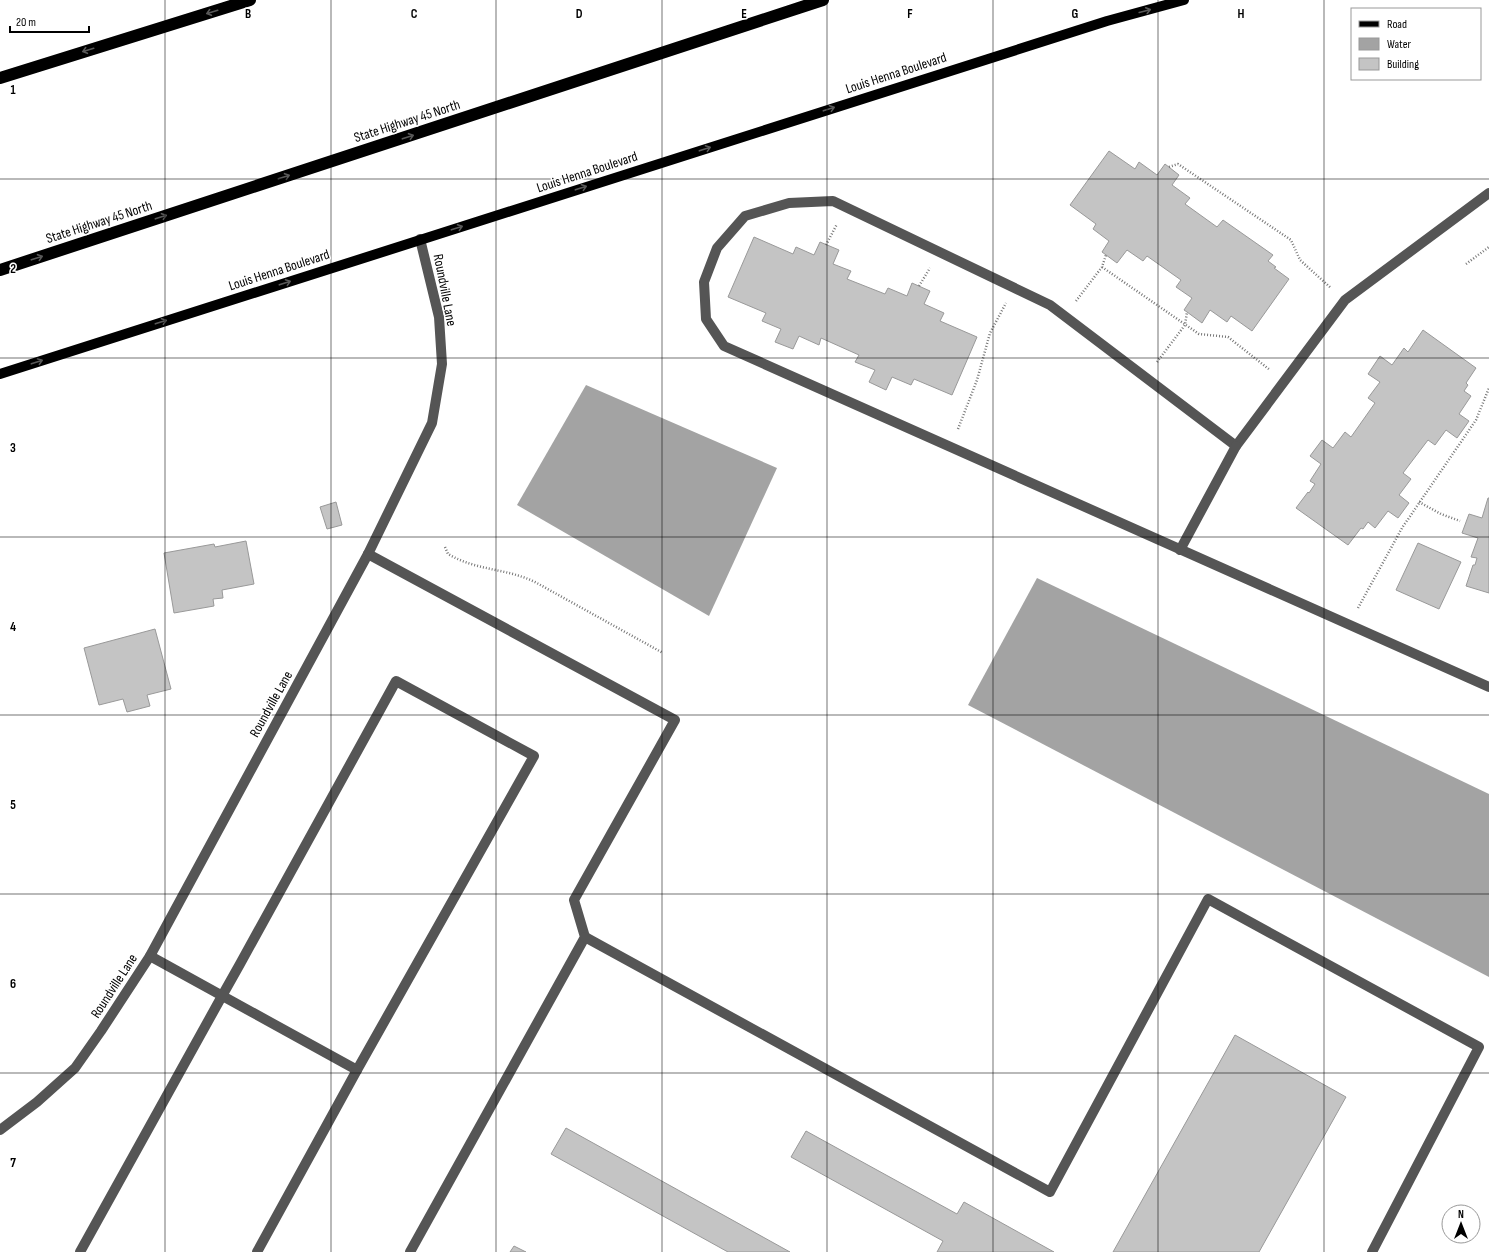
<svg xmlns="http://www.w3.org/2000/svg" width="1489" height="1252" viewBox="0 0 1489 1252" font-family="'Sofia Sans Condensed',sans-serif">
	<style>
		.water { fill: #a3a3a3 }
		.building { fill: #c4c4c4; stroke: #999 }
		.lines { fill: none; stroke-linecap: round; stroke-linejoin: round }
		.path { stroke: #777; stroke-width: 2.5; stroke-dasharray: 1 2; stroke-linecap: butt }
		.minor { stroke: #555; stroke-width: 10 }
		.major { stroke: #000; stroke-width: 10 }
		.highway { stroke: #000; stroke-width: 12 }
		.oneway { stroke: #595959 }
		.grid { fill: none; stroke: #000; stroke-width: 1; stroke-opacity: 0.55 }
		.labels { text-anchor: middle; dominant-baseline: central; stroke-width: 3; stroke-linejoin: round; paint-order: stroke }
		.street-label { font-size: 14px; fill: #000; stroke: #fff }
		.grid-label { font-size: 13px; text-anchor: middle; font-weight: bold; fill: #000; stroke: #fff; stroke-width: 3; stroke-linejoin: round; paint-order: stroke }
	</style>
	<rect width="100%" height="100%" fill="#fff"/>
	<!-- water -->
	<g class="water">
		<polygon points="586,385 777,468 709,616 517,505"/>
		<polygon points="1037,578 1489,794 1489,977 968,705"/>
	</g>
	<!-- building -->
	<g class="building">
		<polygon points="1109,151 1135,169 1139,162 1157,175 1165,164 1179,175 1172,185 1190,198 1185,204 1217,227 1223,220 1273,255 1268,261 1276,267 1274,268 1289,279 1252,331 1231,316 1227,322 1210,310 1202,323 1187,312 1184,310 1192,298 1176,287 1181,280 1147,256 1143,261 1127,250 1117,263 1102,252 1109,241 1093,229 1096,224 1070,205"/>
		<polygon points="754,237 793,254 796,247 814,255 820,242 839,250 833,264 851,271 847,279 885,294 888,288 907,296 912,283 930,291 924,304 944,313 940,321 977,337 952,395 914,379 911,385 892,377 886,390 869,382 875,370 855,362 859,355 821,338 819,345 799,336 793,349 775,342 781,329 762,321 766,313 728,297"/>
		<polygon points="1423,330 1476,368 1466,383 1468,385 1464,391 1471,396 1459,414 1469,421 1457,438 1446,430 1435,445 1428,440 1403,473 1411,479 1399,495 1409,503 1398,518 1388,511 1375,528 1368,522 1363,529 1361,528 1348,545 1296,508 1308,492 1309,493 1315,484 1310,481 1321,464 1310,456 1322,440 1333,448 1345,432 1351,437 1375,403 1368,398 1380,382 1368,374 1380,356 1392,365 1404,348 1408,352"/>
		<polygon points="1488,498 1489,498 1489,593 1466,586 1473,565 1475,565 1477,558 1471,557 1478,538 1462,533 1469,514 1482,518"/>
		<polygon points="336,502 342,525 327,529 320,507"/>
		<polygon points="246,541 254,584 222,590 223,598 213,599 214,606 174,613 164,553 214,544 215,547"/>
		<polygon points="1418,543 1461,562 1439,609 1396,590"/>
		<polygon points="155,629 171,689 147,695 150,706 127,712 123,699 99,705 84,648"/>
		<polygon points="1235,1035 1346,1097 1259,1252 1113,1252"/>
		<polygon points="566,1128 790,1252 728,1252 551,1154"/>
		<polygon points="806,1131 957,1214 964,1202 1054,1252 937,1252 943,1241 791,1157"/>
		<polygon points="514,1246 526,1252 510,1252"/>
	</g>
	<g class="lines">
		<!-- path -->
		<g class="path">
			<polyline points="1169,167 1178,164 1291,240 1300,260 1331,288"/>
			<polyline points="826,245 837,224"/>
			<polyline points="1466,264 1489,247"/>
			<polyline points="1102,267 1199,334 1228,337 1270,370"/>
			<polyline points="919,286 930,268"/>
			<polyline points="1076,301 1102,267 1106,255"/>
			<polyline points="1157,362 1185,325 1187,312"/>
			<polyline points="958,429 977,380 990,333 1006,303"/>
			<polyline points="1419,502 1441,514 1460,521"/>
			<path d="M445,547L448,554C477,571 506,568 535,582L663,653"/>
			<polyline points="1358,608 1402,528 1476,420 1489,388"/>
		</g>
		<!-- minor -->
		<g class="minor">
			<polyline points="1489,193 1345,300 1236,446 1050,305 833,201 789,203 745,216 717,248 704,282 706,319 724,346 1489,687"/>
			<polyline points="1180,550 1236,446"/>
			<polyline points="368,554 675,720 574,900 585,937 410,1252"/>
			<polyline points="585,937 1050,1192 1208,899 1479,1047 1372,1252"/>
			<polyline points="0,1130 37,1102 75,1068 101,1031 150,956 368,554 432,423 442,364 439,317 420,239"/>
			<path d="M80,1252L222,996L240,964L396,681L534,756L357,1070C288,1032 219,994 150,956"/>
			<polyline points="257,1252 357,1070"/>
		</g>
		<!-- major -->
		<polyline class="major" points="0,374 1107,21 1184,0"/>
		<!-- highway -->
		<g class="highway">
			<polyline points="0,78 250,0"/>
			<polyline points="0,270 823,0"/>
		</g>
	</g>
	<!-- one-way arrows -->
	<defs><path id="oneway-shaft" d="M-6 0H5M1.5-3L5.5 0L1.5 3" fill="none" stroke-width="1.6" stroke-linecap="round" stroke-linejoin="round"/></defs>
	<g class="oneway">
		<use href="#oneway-shaft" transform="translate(1145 11) rotate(-15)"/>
		<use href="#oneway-shaft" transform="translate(212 12) rotate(163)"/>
		<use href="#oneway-shaft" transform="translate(88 50) rotate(163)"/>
		<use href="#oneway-shaft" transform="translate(829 109) rotate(-18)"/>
		<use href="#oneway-shaft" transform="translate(408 137) rotate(-18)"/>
		<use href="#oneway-shaft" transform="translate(705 149) rotate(-18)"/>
		<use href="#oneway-shaft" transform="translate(284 177) rotate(-18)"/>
		<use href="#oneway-shaft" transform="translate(581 188) rotate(-18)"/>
		<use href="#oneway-shaft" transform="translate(161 217) rotate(-18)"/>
		<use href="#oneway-shaft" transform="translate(457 228) rotate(-18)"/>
		<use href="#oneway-shaft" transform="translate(37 258) rotate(-18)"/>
		<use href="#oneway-shaft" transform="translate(285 283) rotate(-18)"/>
		<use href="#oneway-shaft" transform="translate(161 322) rotate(-18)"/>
		<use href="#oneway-shaft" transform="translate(37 362) rotate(-18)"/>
	</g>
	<!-- grid -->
	<path class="grid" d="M165,0V1252M331,0V1252M496,0V1252M662,0V1252M827,0V1252M993,0V1252M1158,0V1252M1324,0V1252M0,179H1489M0,358H1489M0,537H1489M0,715H1489M0,894H1489M0,1073H1489"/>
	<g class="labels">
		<!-- street labels -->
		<g class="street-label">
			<text transform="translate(896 73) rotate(-18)">Louis Henna Boulevard</text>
			<text transform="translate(407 121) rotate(-18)">State Highway 45 North</text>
			<text transform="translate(587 172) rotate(-18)">Louis Henna Boulevard</text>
			<text transform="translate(99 222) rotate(-18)">State Highway 45 North</text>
			<text transform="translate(279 270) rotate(-18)">Louis Henna Boulevard</text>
			<text transform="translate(445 290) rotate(79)">Roundville Lane</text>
			<text transform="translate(271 704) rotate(-61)">Roundville Lane</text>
			<text transform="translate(114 986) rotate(-57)">Roundville Lane</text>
		</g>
	</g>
	<g class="grid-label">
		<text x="248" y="18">B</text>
		<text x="414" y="18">C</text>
		<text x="579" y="18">D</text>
		<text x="744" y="18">E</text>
		<text x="910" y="18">F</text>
		<text x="1075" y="18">G</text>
		<text x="1241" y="18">H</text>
		<text x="13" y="94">1</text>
		<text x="13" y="273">2</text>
		<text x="13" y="452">3</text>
		<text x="13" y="631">4</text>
		<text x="13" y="809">5</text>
		<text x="13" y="988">6</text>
		<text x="13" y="1167">7</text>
	</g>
	<!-- legend -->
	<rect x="1351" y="8" width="130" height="72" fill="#ffffff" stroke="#999999"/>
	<rect x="1359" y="21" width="20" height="6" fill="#000000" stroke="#999999"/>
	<text x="1387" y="28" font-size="12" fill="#000000">Road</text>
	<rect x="1359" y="38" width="20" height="12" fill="#a3a3a3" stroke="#999999"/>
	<text x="1387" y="48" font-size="12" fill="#000000">Water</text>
	<rect x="1359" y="58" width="20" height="12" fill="#c4c4c4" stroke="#999999"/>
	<text x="1387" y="68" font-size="12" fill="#000000">Building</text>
	<!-- north arrow -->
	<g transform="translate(1461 1224)"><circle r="19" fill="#ffffff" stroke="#999999"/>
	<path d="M0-3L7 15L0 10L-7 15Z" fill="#000000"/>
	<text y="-6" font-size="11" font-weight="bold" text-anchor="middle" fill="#000000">N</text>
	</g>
	<!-- scale -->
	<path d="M10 26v6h79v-6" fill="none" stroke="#000000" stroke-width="2"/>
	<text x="16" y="26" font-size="12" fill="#000000" stroke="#ffffff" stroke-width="3" paint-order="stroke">20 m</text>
</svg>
